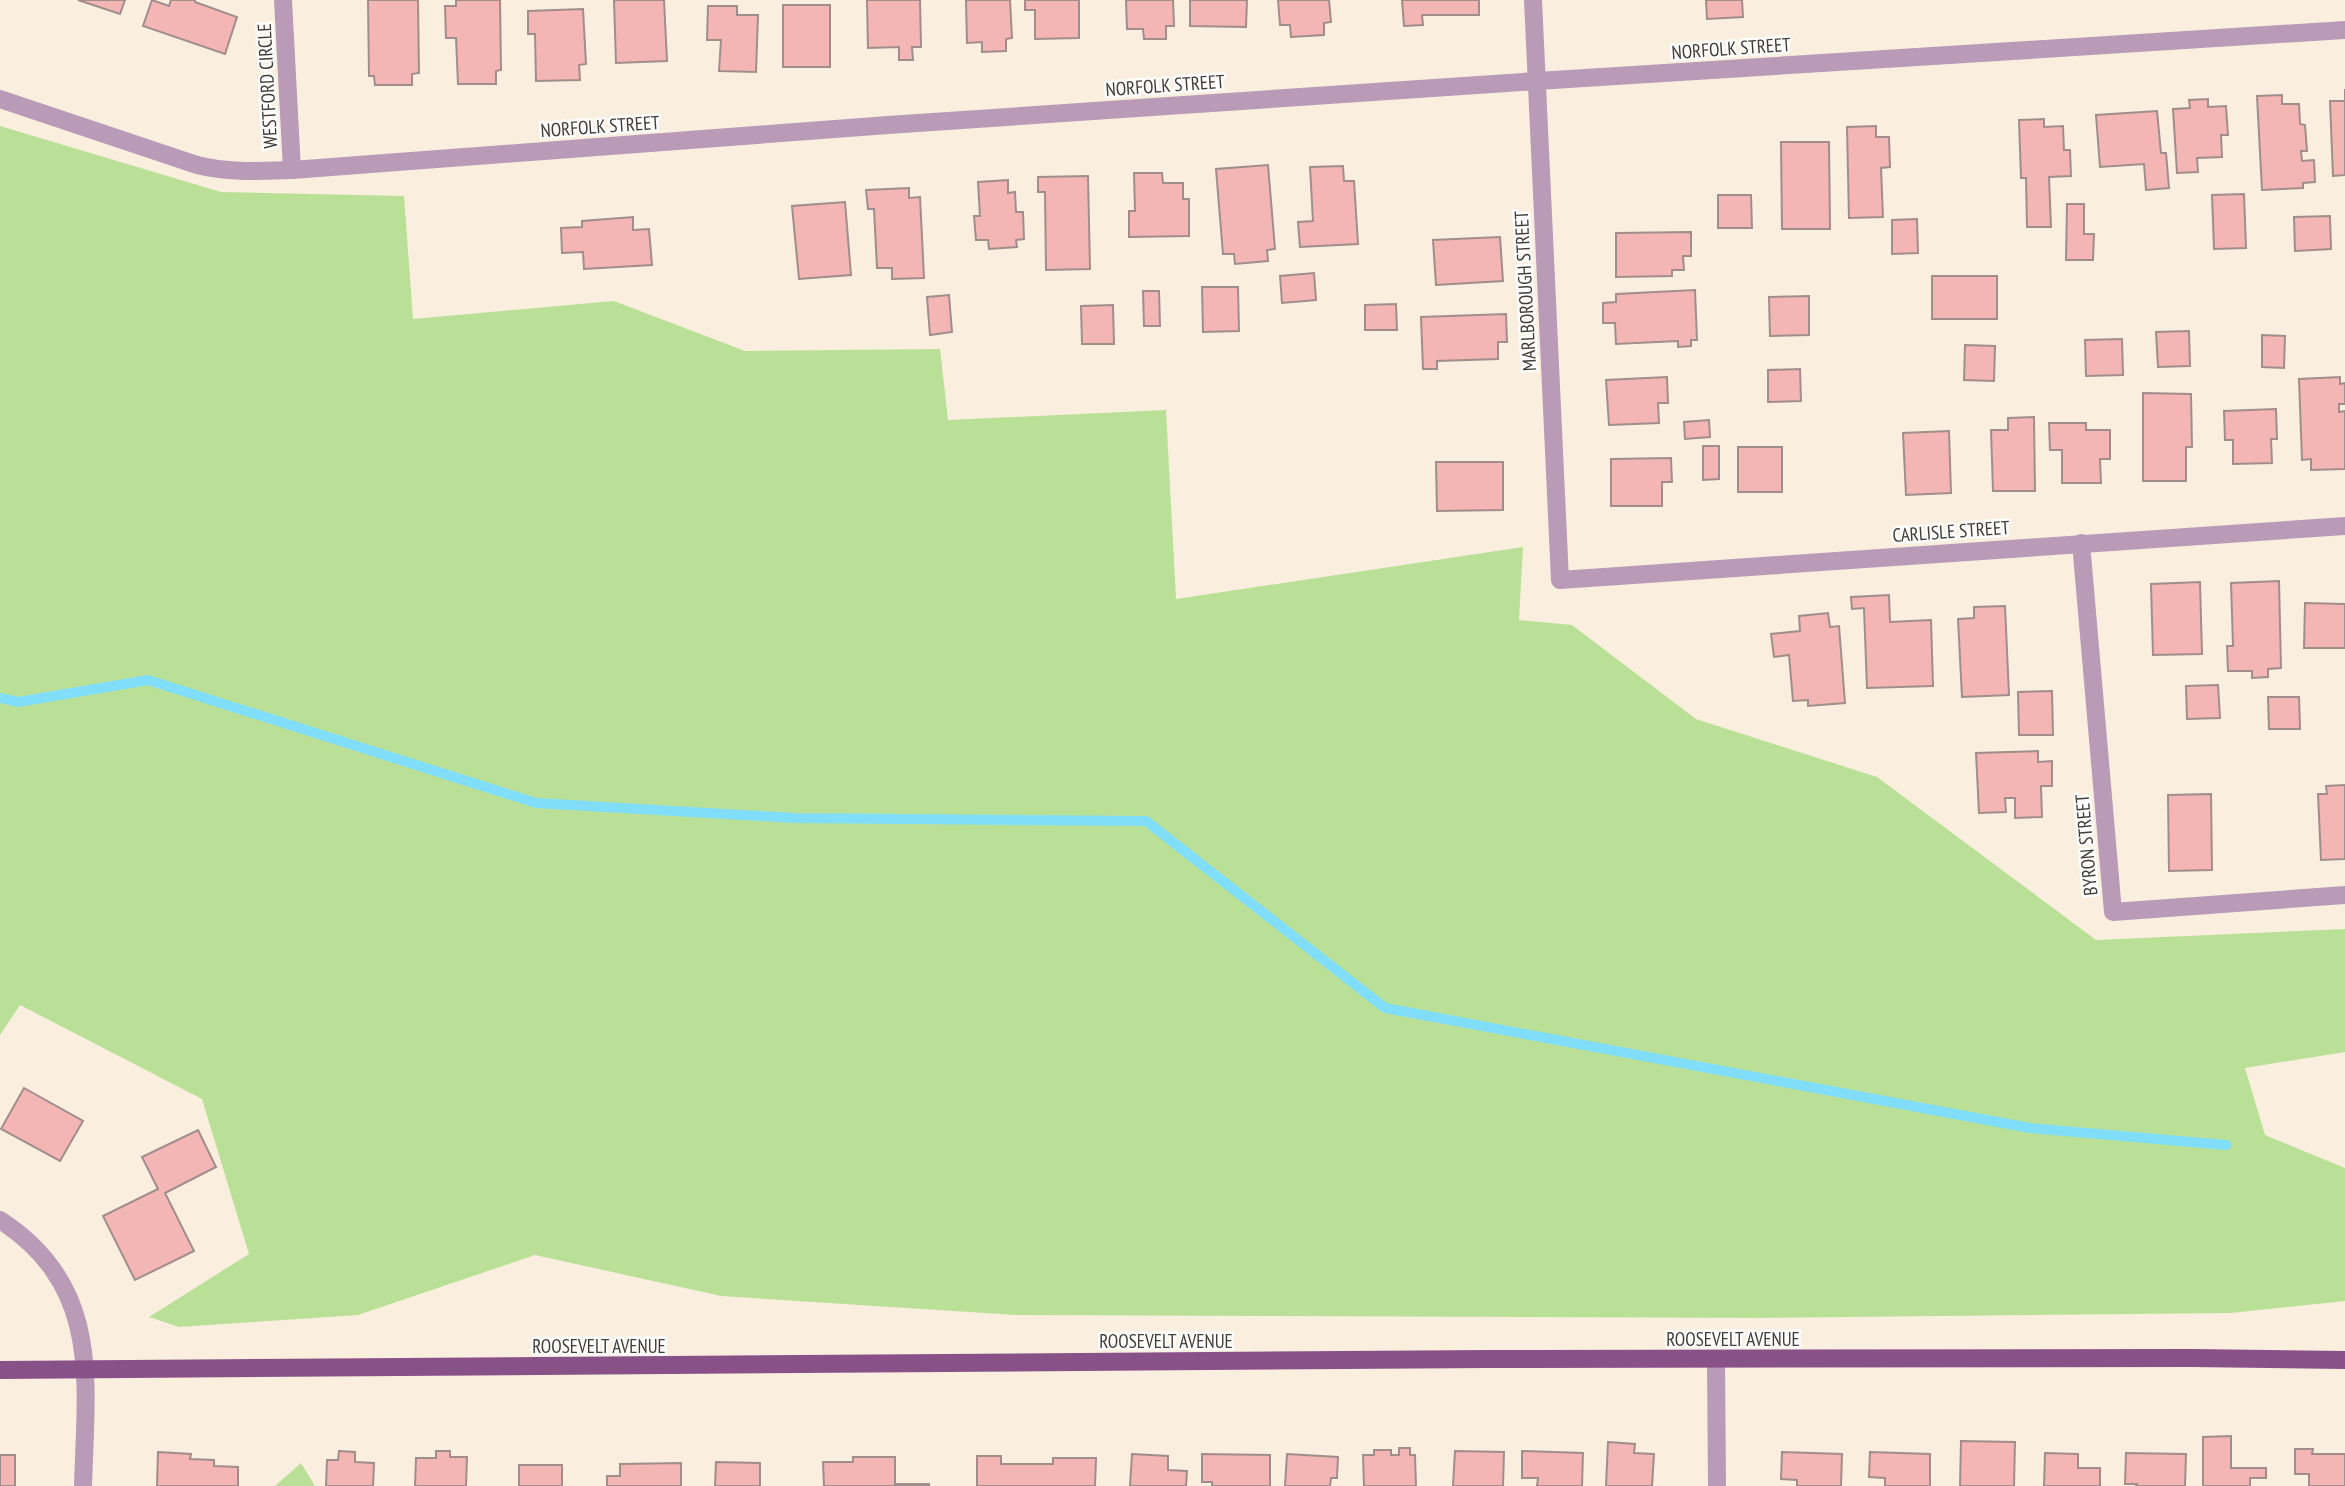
<svg xmlns="http://www.w3.org/2000/svg" width="2345" height="1486" viewBox="0 0 2345 1486" font-family="'PT Sans Narrow',sans-serif">
	<style>
		.green { fill: #bae097 }
		.lines { fill: none; stroke-linecap: round; stroke-linejoin: round }
		.stream { stroke: #80defa; stroke-width: 10 }
		.building { fill: #f4b6b4; stroke: #a18d8c; stroke-width: 2 }
		.street { stroke: #b99bb8; stroke-width: 18 }
		.primary { stroke: #885288; stroke-width: 18 }
		.labels { text-anchor: middle; dominant-baseline: central; stroke-width: 5; stroke-linejoin: round; paint-order: stroke }
		.street-label { font-size: 19px; fill: #403c36; stroke: #fefefe }
	</style>
	<rect width="100%" height="100%" fill="#faefdf"/>
	<!-- green -->
	<g class="green">
		<polygon points="0,126 221,192 404,196 413,319 614,301 745,351 940,349 948,420 1166,410 1176,599 1523,547 1519,620 1572,625 1696,719 1877,777 2096,940 2345,929 2345,1052 2245,1068 2265,1135 2345,1168 2345,1301 2231,1313 1760,1318 1016,1315 721,1296 535,1255 358,1315 179,1327 149,1317 249,1254 202,1099 20,1005 0,1035"/>
		<polygon points="301,1463 315,1486 275,1486"/>
	</g>
	<g class="lines">
		<!-- stream -->
		<polyline class="stream" points="0,698 18,702 148,680 536,803 795,818 1146,821 1385,1008 2030,1128 2226,1145"/>
	</g>
	<!-- building -->
	<g class="building">
		<polygon points="78,0 125,0 120,14"/>
		<polygon points="152,0 169,6 171,0 195,0 195,2 237,17 225,54 143,26"/>
		<polygon points="368,0 418,0 419,73 412,74 412,85 375,85 374,76 369,76"/>
		<polygon points="456,0 500,0 501,70 496,71 496,84 458,84 456,38 446,38 445,6 456,6"/>
		<polygon points="614,0 664,0 667,61 616,63"/>
		<polygon points="867,0 920,0 921,47 912,47 913,60 899,60 899,47 868,48"/>
		<polygon points="966,0 1010,0 1012,38 1006,39 1006,51 982,52 982,42 967,43"/>
		<polygon points="1025,0 1079,0 1079,38 1035,39 1035,10 1025,10"/>
		<polygon points="1126,0 1173,0 1174,26 1166,26 1166,39 1144,39 1143,29 1127,29"/>
		<polygon points="1190,0 1247,0 1246,27 1190,26"/>
		<polygon points="1278,0 1329,0 1331,22 1324,23 1324,35 1291,37 1290,25 1280,25"/>
		<polygon points="1402,0 1479,0 1479,15 1422,15 1423,25 1404,26"/>
		<polygon points="1706,0 1742,0 1743,17 1707,19"/>
		<rect x="783" y="5" width="47" height="62"/>
		<polygon points="708,6 737,6 737,15 758,15 756,72 719,71 721,40 707,40"/>
		<polygon points="583,9 586,64 579,65 580,80 536,81 535,34 528,34 528,11"/>
		<polygon points="2345,89 2345,175 2333,176 2330,101 2345,101"/>
		<polygon points="2282,95 2282,104 2299,104 2300,124 2305,125 2307,151 2301,151 2302,161 2314,160 2315,182 2303,183 2303,188 2262,190 2257,96"/>
		<polygon points="2208,99 2208,107 2226,106 2228,135 2221,135 2222,157 2197,158 2198,172 2177,173 2173,109 2190,108 2189,100"/>
		<polygon points="2157,111 2161,153 2166,153 2169,188 2146,190 2144,164 2100,167 2096,115"/>
		<polygon points="2044,119 2044,127 2063,126 2064,150 2070,150 2071,176 2049,177 2051,227 2027,227 2026,178 2021,178 2019,120"/>
		<polygon points="1876,126 1876,137 1889,137 1890,167 1881,168 1883,217 1849,218 1847,127"/>
		<polygon points="1781,142 1829,142 1830,229 1782,229"/>
		<polygon points="1268,165 1275,249 1267,250 1268,261 1235,264 1234,254 1223,254 1216,169"/>
		<polygon points="1343,166 1344,181 1354,181 1358,244 1300,247 1298,222 1313,221 1310,167"/>
		<polygon points="1134,173 1162,173 1163,183 1183,183 1183,199 1189,199 1189,236 1129,237 1129,211 1135,211"/>
		<polygon points="1088,176 1090,269 1046,270 1045,192 1038,192 1038,177"/>
		<polygon points="1008,180 1008,193 1015,192 1016,212 1023,212 1024,239 1016,240 1017,247 989,249 988,240 976,240 974,216 980,216 978,182"/>
		<polygon points="909,188 909,198 920,197 924,278 892,279 892,268 877,268 874,209 868,209 866,190"/>
		<polygon points="2244,194 2246,248 2214,249 2212,195"/>
		<polygon points="1718,195 1751,195 1752,228 1718,228"/>
		<polygon points="845,202 851,275 799,279 792,206"/>
		<polygon points="2067,204 2084,204 2084,234 2094,234 2093,260 2066,260"/>
		<polygon points="2330,216 2331,249 2295,251 2294,217"/>
		<polygon points="633,217 633,230 649,229 652,265 584,269 583,252 562,253 561,228 582,227 582,221"/>
		<polygon points="1917,219 1918,253 1892,254 1892,220"/>
		<polygon points="1691,232 1691,256 1683,256 1684,270 1672,270 1672,276 1616,277 1616,233"/>
		<polygon points="1500,237 1503,281 1436,285 1433,240"/>
		<polygon points="1314,273 1316,300 1282,303 1280,276"/>
		<rect x="1932" y="276" width="65" height="43"/>
		<polygon points="1202,287 1238,287 1239,331 1203,332"/>
		<polygon points="1695,290 1697,340 1691,340 1691,346 1678,347 1678,341 1616,344 1615,323 1603,323 1603,303 1616,302 1616,294"/>
		<polygon points="1143,291 1159,291 1160,326 1144,326"/>
		<polygon points="949,295 952,332 930,335 927,297"/>
		<polygon points="1809,296 1809,335 1770,336 1769,297"/>
		<polygon points="1396,304 1397,330 1365,330 1365,305"/>
		<polygon points="1113,305 1114,344 1082,344 1081,306"/>
		<polygon points="1506,314 1507,342 1498,342 1498,359 1437,361 1437,369 1423,369 1421,317"/>
		<polygon points="2189,331 2190,366 2158,367 2156,332"/>
		<polygon points="2262,335 2285,336 2284,368 2262,367"/>
		<polygon points="2122,339 2123,375 2086,376 2085,340"/>
		<polygon points="1965,345 1995,346 1994,381 1964,380"/>
		<polygon points="1800,369 1801,401 1768,402 1768,370"/>
		<polygon points="1667,377 1668,403 1658,403 1659,423 1609,425 1606,380"/>
		<polygon points="2340,377 2340,384 2345,383 2345,404 2339,404 2339,412 2345,411 2345,469 2311,470 2311,459 2302,460 2299,379"/>
		<polygon points="2143,393 2191,394 2192,447 2186,447 2186,481 2143,481"/>
		<polygon points="2276,409 2277,439 2271,439 2272,463 2233,464 2233,440 2225,440 2224,411"/>
		<polygon points="2034,417 2035,491 1993,491 1991,430 2008,430 2008,418"/>
		<polygon points="1709,420 1710,437 1685,439 1684,422"/>
		<polygon points="2049,423 2086,423 2086,430 2110,430 2110,459 2100,459 2101,483 2062,483 2062,450 2050,450"/>
		<polygon points="1949,431 1951,493 1906,495 1903,433"/>
		<polygon points="1703,446 1719,446 1719,479 1703,480"/>
		<rect x="1738" y="447" width="44" height="45"/>
		<polygon points="1671,458 1672,482 1662,482 1662,506 1611,506 1611,459"/>
		<polygon points="1436,462 1503,462 1503,510 1437,511"/>
		<polygon points="2279,581 2281,668 2268,669 2268,677 2252,678 2252,671 2228,671 2227,646 2233,646 2231,583"/>
		<polygon points="2200,582 2202,654 2153,655 2151,584"/>
		<polygon points="1889,595 1890,622 1931,620 1933,686 1867,688 1864,608 1852,609 1851,597"/>
		<polygon points="2305,603 2345,604 2345,648 2304,648"/>
		<polygon points="2005,606 2009,695 1962,697 1958,619 1974,618 1974,607"/>
		<polygon points="1828,613 1830,627 1839,626 1845,703 1808,706 1808,700 1793,701 1789,655 1774,657 1771,634 1800,631 1799,616"/>
		<polygon points="2218,685 2220,718 2187,719 2186,686"/>
		<polygon points="2052,691 2053,735 2019,735 2018,692"/>
		<polygon points="2268,697 2299,697 2300,729 2269,729"/>
		<polygon points="2038,751 2038,762 2052,761 2052,786 2041,786 2042,817 2015,818 2015,798 2005,798 2006,812 1979,813 1976,753"/>
		<polygon points="2345,785 2345,859 2321,860 2318,794 2327,794 2326,786"/>
		<polygon points="2211,794 2212,870 2169,871 2168,795"/>
		<polygon points="24,1088 83,1121 60,1161 1,1129"/>
		<polygon points="198,1130 216,1167 165,1193 194,1251 135,1280 103,1216 158,1189 142,1157"/>
		<polygon points="2231,1436 2231,1468 2266,1468 2266,1478 2250,1478 2250,1486 2203,1486 2203,1437"/>
		<polygon points="1961,1441 2015,1442 2014,1486 1960,1486"/>
		<polygon points="1608,1442 1635,1444 1634,1453 1654,1454 1652,1486 1606,1486"/>
		<polygon points="1399,1448 1410,1448 1410,1455 1415,1455 1416,1486 1364,1486 1363,1455 1374,1455 1374,1450 1391,1450 1391,1455 1399,1455"/>
		<polygon points="2295,1449 2313,1449 2312,1454 2345,1454 2345,1486 2309,1486 2309,1474 2295,1474"/>
		<polygon points="339,1451 355,1452 355,1462 374,1463 373,1486 326,1486 327,1460 338,1460"/>
		<polygon points="436,1451 450,1451 450,1457 467,1457 466,1486 415,1486 416,1458 436,1458"/>
		<polygon points="1455,1451 1504,1452 1503,1486 1453,1486"/>
		<polygon points="1522,1451 1583,1453 1582,1486 1537,1486 1538,1478 1522,1478"/>
		<polygon points="158,1452 191,1454 190,1459 214,1460 214,1466 238,1467 238,1486 157,1486"/>
		<polygon points="1782,1452 1842,1454 1841,1486 1797,1486 1797,1480 1781,1479"/>
		<polygon points="1870,1452 1930,1454 1930,1486 1885,1486 1885,1478 1869,1477"/>
		<polygon points="2045,1453 2078,1454 2078,1468 2100,1468 2100,1486 2044,1486"/>
		<polygon points="2126,1453 2186,1454 2185,1486 2136,1486 2137,1484 2125,1484"/>
		<polygon points="1132,1454 1168,1456 1168,1470 1187,1471 1186,1486 1130,1486"/>
		<polygon points="1202,1454 1270,1455 1270,1486 1212,1486 1212,1482 1202,1482"/>
		<polygon points="1287,1454 1338,1457 1337,1478 1331,1478 1330,1486 1285,1486"/>
		<rect x="0" y="1455" width="15" height="31"/>
		<polygon points="977,1456 1001,1456 1001,1464 1053,1464 1053,1458 1096,1458 1095,1486 977,1486"/>
		<polygon points="853,1457 895,1457 895,1484 929,1484 929,1486 824,1486 823,1462 853,1462"/>
		<polygon points="716,1462 760,1463 760,1486 715,1486"/>
		<polygon points="681,1463 681,1486 607,1486 607,1476 620,1476 620,1464"/>
		<rect x="519" y="1465" width="43" height="21"/>
	</g>
	<g class="lines">
		<!-- street -->
		<g class="street">
			<polyline points="283,0 292,170"/>
			<polyline points="1533,0 1560,580 2345,526"/>
			<path d="M0,99L197,165C229,173 260,171 292,170L888,125L1537,81L2345,30"/>
			<polyline points="2081,543 2113,912 2345,895"/>
			<path d="M0,1220C102,1286 86,1380 83,1486"/>
			<polyline points="1716,1360 1717,1486"/>
		</g>
		<!-- primary -->
		<polyline class="primary" points="0,1370 1488,1359 2191,1358 2345,1360"/>
	</g>
	<g class="labels">
		<!-- street labels -->
		<g class="street-label">
			<text transform="translate(1731 48) rotate(-4)">NORFOLK STREET</text>
			<text transform="translate(1165 85) rotate(-4)">NORFOLK STREET</text>
			<text transform="translate(267 86) rotate(-93)">WESTFORD CIRCLE</text>
			<text transform="translate(600 126) rotate(-4)">NORFOLK STREET</text>
			<text transform="translate(1525 291) rotate(-93)">MARLBOROUGH STREET</text>
			<text transform="translate(1951 531) rotate(-4)">CARLISLE STREET</text>
			<text transform="translate(2086 845) rotate(-95)">BYRON STREET</text>
			<text x="1733" y="1339">ROOSEVELT AVENUE</text>
			<text x="1166" y="1341">ROOSEVELT AVENUE</text>
			<text x="599" y="1346">ROOSEVELT AVENUE</text>
		</g>
	</g>
</svg>
